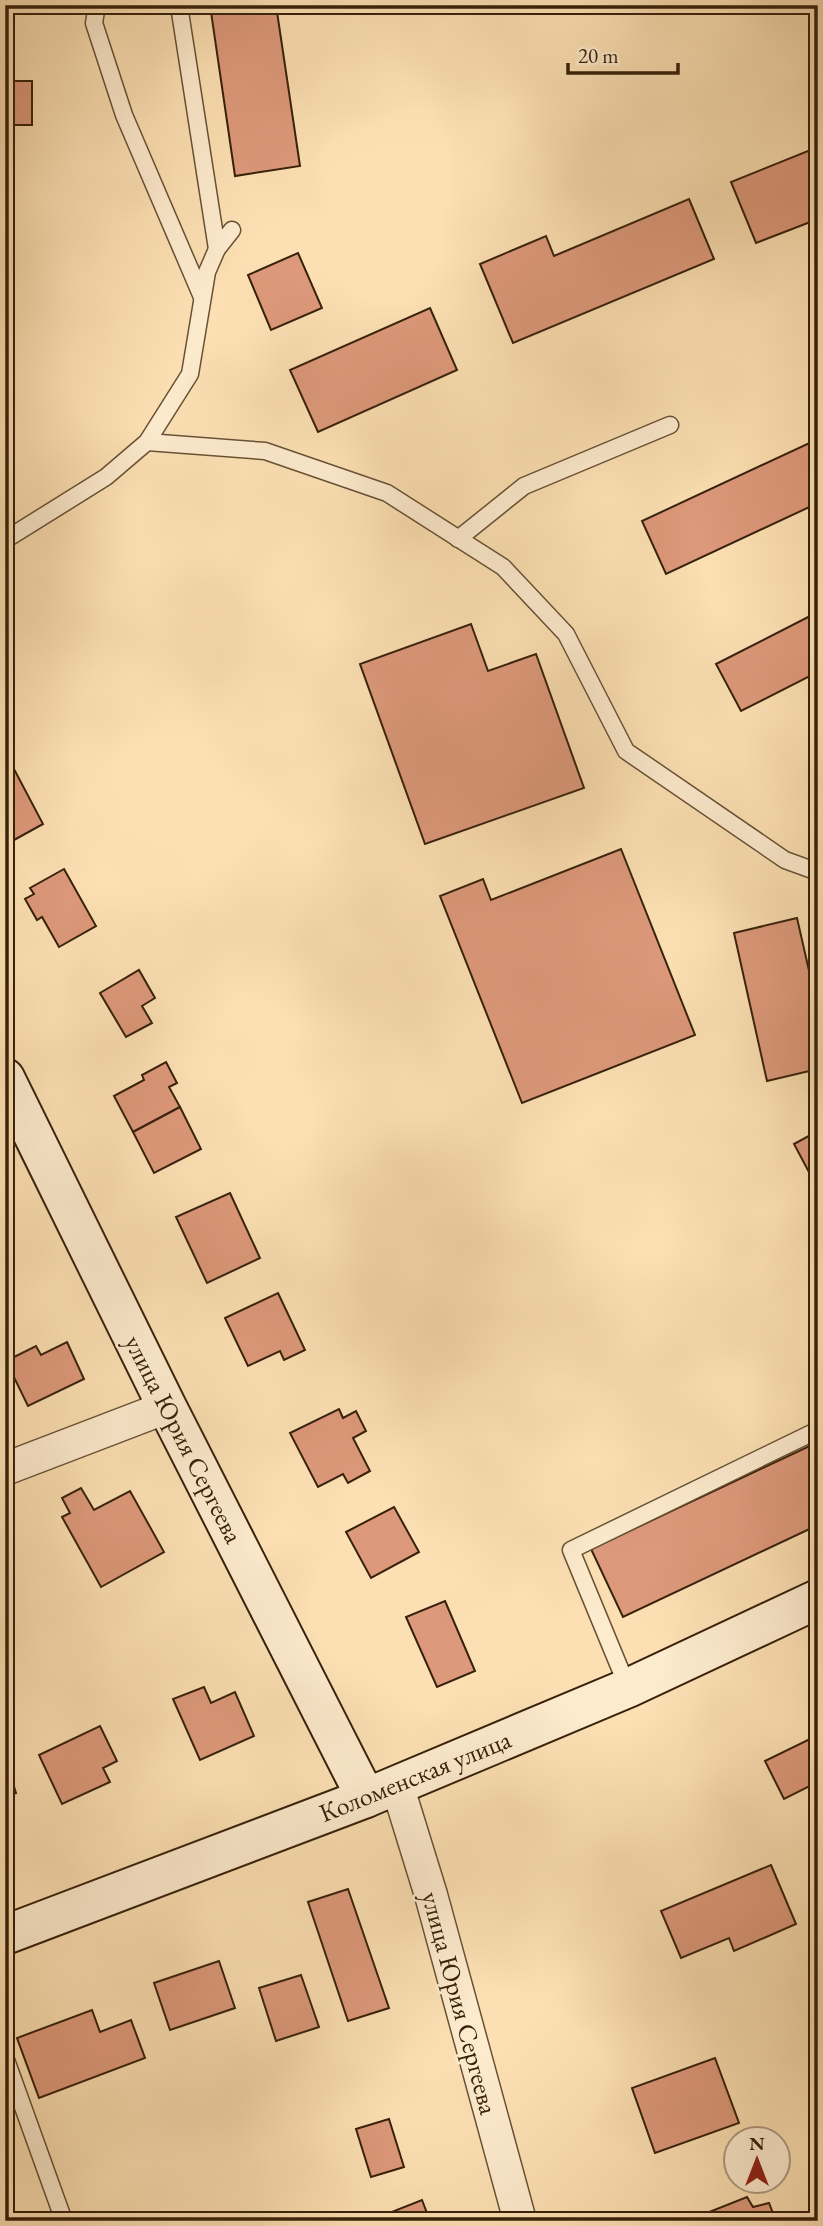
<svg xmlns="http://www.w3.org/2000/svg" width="823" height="2226" viewBox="0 0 823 2226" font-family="'EB Garamond',serif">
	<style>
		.building { fill: #dd997b; stroke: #37210a; stroke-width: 2 }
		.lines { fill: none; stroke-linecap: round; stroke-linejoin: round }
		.lane-casing { stroke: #685134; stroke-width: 19 }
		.street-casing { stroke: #685134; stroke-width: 35 }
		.secondary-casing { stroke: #37210a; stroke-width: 42 }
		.lane { stroke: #fdebce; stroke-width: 16 }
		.street { stroke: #fdebce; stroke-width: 32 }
		.secondary { stroke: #fdebce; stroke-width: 38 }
		.labels { text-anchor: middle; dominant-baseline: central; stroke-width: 5; stroke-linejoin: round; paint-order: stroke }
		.street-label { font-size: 26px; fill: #37210a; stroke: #fdebce }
	</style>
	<rect width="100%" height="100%" fill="#fce0b3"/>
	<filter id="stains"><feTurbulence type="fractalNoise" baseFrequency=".00286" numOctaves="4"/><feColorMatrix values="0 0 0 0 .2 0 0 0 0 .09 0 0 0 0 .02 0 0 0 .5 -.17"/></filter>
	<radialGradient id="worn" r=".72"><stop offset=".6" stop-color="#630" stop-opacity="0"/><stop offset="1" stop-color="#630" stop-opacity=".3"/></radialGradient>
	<!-- building -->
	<g class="building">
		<polygon points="210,5 276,5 300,166 235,176"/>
		<polygon points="5,81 32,81 32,125 14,125 14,166 5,166"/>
		<polygon points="818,147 818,219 756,243 731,182"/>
		<polygon points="689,199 714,259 513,343 480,264 546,236 554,256"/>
		<polygon points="298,253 322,308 271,330 248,275"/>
		<polygon points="430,308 457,370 318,432 290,370"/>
		<polygon points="818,439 818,503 666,574 642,521"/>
		<polygon points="818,612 818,672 741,711 716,664"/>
		<polygon points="471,624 488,671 536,654 584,788 425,844 360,664"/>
		<polygon points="5,752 43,824 5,845"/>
		<polygon points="621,849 695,1035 522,1103 440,896 483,879 491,900"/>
		<polygon points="64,869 96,926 59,947 42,917 37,920 25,899 34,894 30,888"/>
		<polygon points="797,918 810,975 818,973 818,1069 767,1081 734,933"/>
		<polygon points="139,970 155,998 142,1006 152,1023 126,1037 100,993"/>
		<polygon points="166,1062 177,1083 169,1087 180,1107 133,1132 114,1096 144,1080 142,1075"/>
		<polygon points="180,1107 201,1149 154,1173 133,1132"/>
		<polygon points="818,1131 818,1189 794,1144"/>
		<polygon points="230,1193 260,1258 207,1283 176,1217"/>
		<polygon points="278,1293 305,1350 284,1360 280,1351 248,1366 225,1318"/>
		<polygon points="67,1342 84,1379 28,1406 6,1361 36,1346 41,1355"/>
		<polygon points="339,1409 343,1418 356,1411 366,1431 353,1438 370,1471 348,1483 343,1474 318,1487 290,1433"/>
		<polygon points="818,1442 818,1525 623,1617 591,1549"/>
		<polygon points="81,1488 94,1510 130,1491 164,1552 101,1587 62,1517 70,1513 62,1498"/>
		<polygon points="394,1507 419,1552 371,1578 346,1532"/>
		<polygon points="445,1601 475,1671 437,1687 406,1617"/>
		<polygon points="204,1687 211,1703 235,1692 254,1736 200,1760 173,1699"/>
		<polygon points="100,1726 117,1761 103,1768 110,1782 62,1804 39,1755"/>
		<polygon points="818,1735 818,1782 784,1799 765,1761"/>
		<polygon points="6,1761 16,1793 5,1796 5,1761"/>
		<polygon points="771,1865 796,1924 734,1951 729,1938 681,1958 661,1911"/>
		<polygon points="348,1889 389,2008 348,2021 308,1902"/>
		<polygon points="219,1961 235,2008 170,2030 154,1983"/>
		<polygon points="301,1975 319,2027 276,2041 259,1988"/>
		<polygon points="92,2010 100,2032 131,2020 145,2058 39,2098 17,2038"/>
		<polygon points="715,2058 739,2123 655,2153 632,2088"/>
		<polygon points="389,2119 404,2167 371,2177 356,2129"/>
		<polygon points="747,2197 753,2207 769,2203 776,2221 701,2221 699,2216"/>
		<polygon points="422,2200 430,2221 386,2221 384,2215"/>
	</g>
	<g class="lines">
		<defs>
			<g id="lane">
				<polyline points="97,5 94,23 124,115 202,297"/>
				<polyline points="175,5 180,12 217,249"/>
				<polyline points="147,442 265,451 387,493 503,567 566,634 626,751 785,860 818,872"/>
				<polyline points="458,539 524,486 670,425"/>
				<polyline points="5,540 106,477 147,442 190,374 207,272 217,249 232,230"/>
				<polyline points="628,1688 571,1550 818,1430"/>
				<polyline points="5,2057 64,2221"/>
			</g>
			<g id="street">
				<polyline points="5,1469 167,1407"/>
				<polyline points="397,1785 431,1895 520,2221"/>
			</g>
			<g id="secondary">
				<polyline points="5,1078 167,1407 366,1798"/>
				<polyline points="5,1935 366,1798 628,1688 818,1599"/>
			</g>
		</defs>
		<!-- lane casing -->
		<use href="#lane" class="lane-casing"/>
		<!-- street casing -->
		<use href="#street" class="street-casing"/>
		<!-- secondary casing -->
		<use href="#secondary" class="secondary-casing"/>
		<!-- lane -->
		<use href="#lane" class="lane"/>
		<!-- street -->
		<use href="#street" class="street"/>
		<!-- secondary -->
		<use href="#secondary" class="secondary"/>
	</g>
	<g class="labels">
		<!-- street labels -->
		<g class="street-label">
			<text transform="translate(184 1439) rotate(63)">улица Юрия Сергеева</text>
			<text transform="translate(415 1776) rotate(-22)">Коломенская улица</text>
			<text transform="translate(460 2003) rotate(75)">улица Юрия Сергеева</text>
		</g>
	</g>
	<!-- margin -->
	<rect width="823" height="2226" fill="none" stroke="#fce0b3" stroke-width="28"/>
	<rect x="7" y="7" width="809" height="2212" fill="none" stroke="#37210a" stroke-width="3.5"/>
	<rect x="14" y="14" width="795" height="2198" fill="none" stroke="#37210a" stroke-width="2"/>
	<!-- north arrow -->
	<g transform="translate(757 2160)"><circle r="33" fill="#fdebce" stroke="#ae9a80" stroke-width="2"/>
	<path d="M0-5L12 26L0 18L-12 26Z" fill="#8f2418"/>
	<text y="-10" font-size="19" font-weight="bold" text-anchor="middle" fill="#37210a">N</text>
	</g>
	<!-- scale -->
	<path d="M568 63v10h110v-10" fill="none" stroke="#37210a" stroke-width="3.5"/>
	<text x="578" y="63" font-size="21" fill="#37210a" stroke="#fdebce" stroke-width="5" paint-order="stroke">20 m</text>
	<rect width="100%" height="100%" filter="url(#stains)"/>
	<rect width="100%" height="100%" fill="url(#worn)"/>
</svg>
